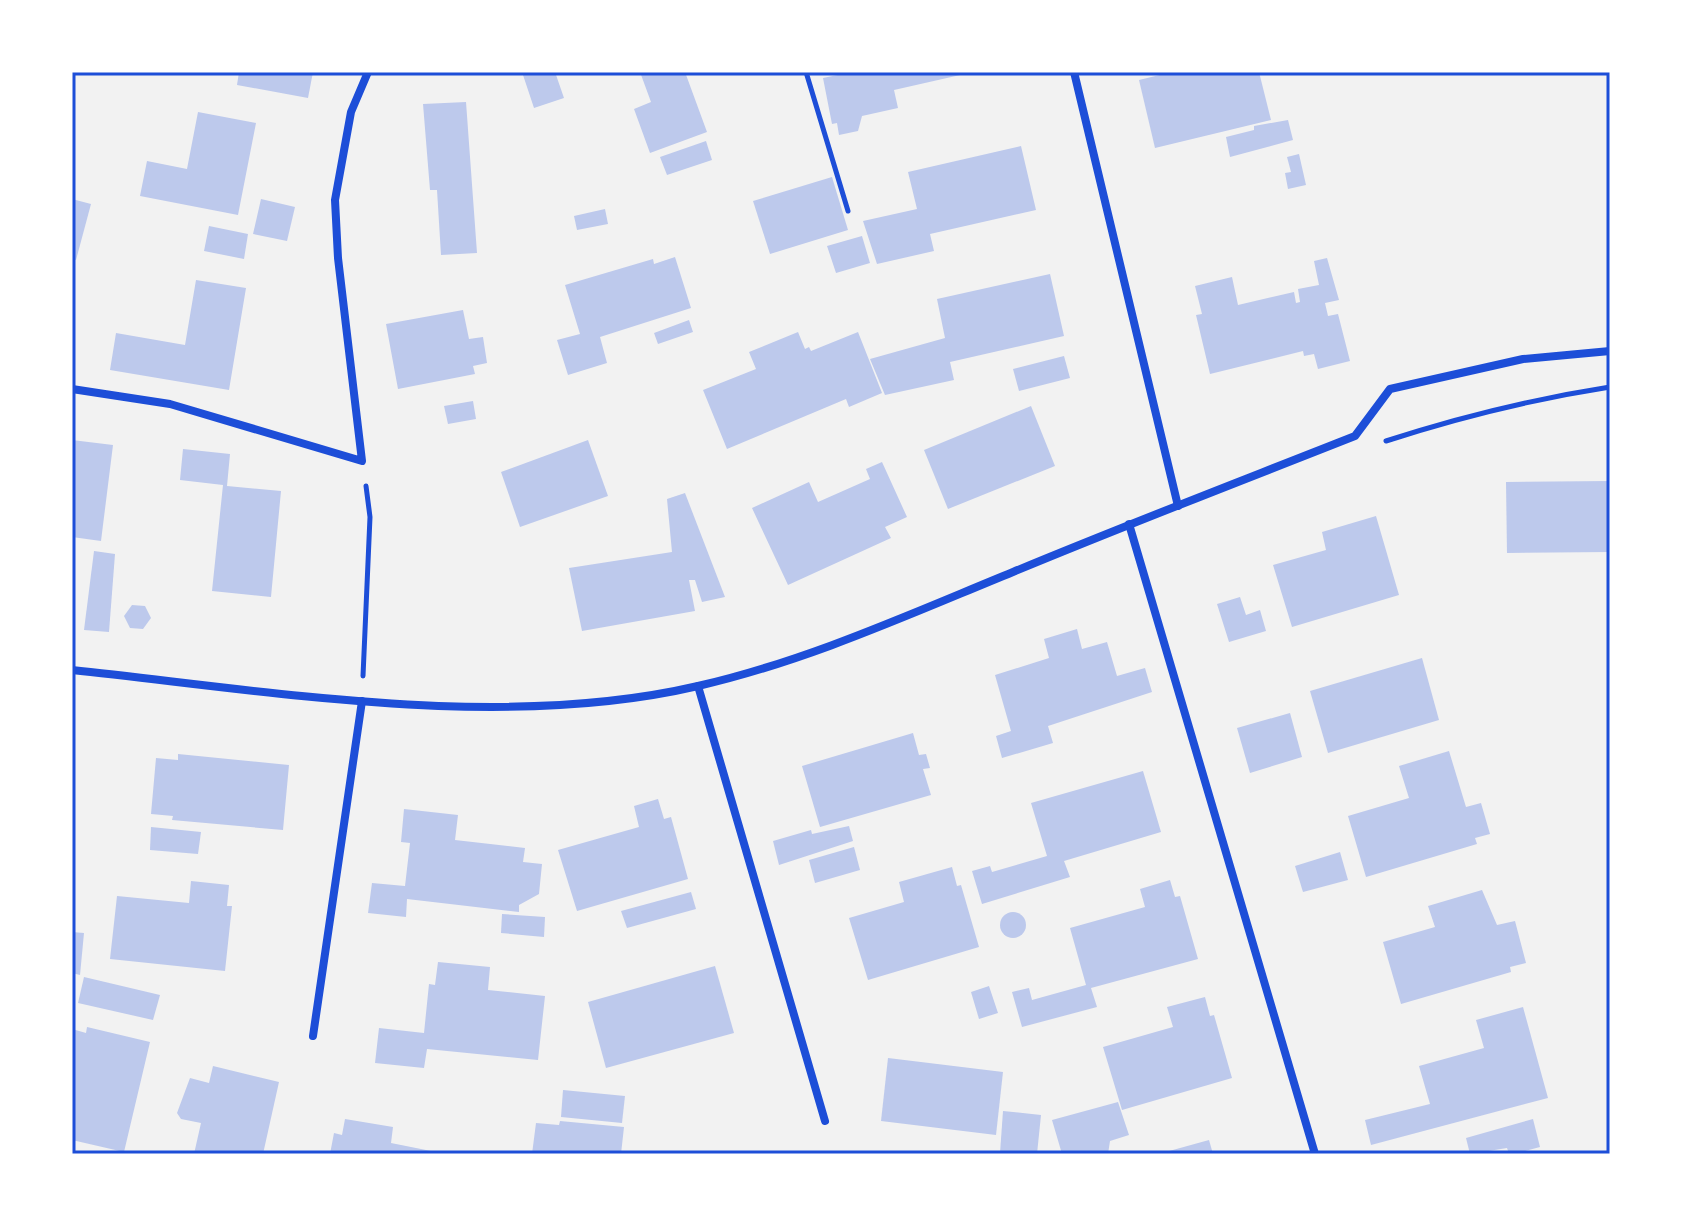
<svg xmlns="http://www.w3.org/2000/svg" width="1682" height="1226" viewBox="0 0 1682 1226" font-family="Rubik,sans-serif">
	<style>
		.building { fill: #bdc9ec }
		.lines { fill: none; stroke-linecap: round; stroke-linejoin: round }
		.path { stroke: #1d4ed8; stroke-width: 5 }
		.minor { stroke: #1d4ed8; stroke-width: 8 }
		.neatline { fill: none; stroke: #1d4ed8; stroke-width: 3 }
	</style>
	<rect width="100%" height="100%" fill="#f2f2f2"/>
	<!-- building -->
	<g class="building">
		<polygon points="239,72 313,72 308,98 237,85"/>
		<polygon points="522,72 555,72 564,98 534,108"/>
		<polygon points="640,72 685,72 707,132 650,153 634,109 651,102"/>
		<polygon points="852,72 969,72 969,73 894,90 898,108 862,116 858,131 839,135 837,123 832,124 823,78"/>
		<polygon points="1172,72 1259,72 1271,120 1155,148 1139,80"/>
		<polygon points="466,102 477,253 441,255 437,190 430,190 423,104"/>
		<polygon points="198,112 256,123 238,215 140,196 147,161 187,169"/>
		<polygon points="1288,120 1293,140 1230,157 1226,137 1254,130 1254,126"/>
		<polygon points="706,141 712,160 667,175 660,157"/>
		<polygon points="1021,146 1036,210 930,234 934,251 877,264 863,221 917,209 908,172"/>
		<polygon points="1299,154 1306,185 1288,189 1285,173 1291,172 1287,157"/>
		<polygon points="832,177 848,230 770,254 753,201"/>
		<polygon points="72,199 91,204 76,260 72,259"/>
		<polygon points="261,199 295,207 287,241 253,234"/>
		<polygon points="605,209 608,224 577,230 574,216"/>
		<polygon points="209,226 248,234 244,259 204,251"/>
		<polygon points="862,236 870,263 836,273 827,246"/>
		<polygon points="675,257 691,308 600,337 607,363 568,375 557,340 580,334 565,285 653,259 654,264"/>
		<polygon points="1327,258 1339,300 1325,303 1328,316 1338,314 1350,361 1318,369 1314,354 1304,356 1303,351 1210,374 1196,315 1202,314 1195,286 1232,277 1238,305 1294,292 1296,303 1300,302 1298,289 1319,285 1314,261"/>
		<polygon points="1050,274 1064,336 950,362 954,380 885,395 870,359 945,338 937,299"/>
		<polygon points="196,280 246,288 229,390 110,370 116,333 185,345"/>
		<polygon points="463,310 469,339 483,337 487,363 473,366 475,374 398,389 386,324"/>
		<polygon points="689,320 693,332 658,344 654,333"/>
		<polygon points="798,332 805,349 809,347 811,351 858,332 882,393 849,407 846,399 727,449 703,390 756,369 749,352"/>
		<polygon points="1064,356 1070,378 1019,391 1013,369"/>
		<polygon points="473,401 476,419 448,424 444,406"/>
		<polygon points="1031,406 1055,466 948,509 924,450"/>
		<polygon points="72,440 113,445 101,541 72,537"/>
		<polygon points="588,440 608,496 520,527 501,472"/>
		<polygon points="183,449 230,454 227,486 281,491 271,597 212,591 223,485 180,480"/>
		<polygon points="882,462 907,517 885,527 891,538 788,585 752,508 809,482 818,502 870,479 866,469"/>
		<polygon points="1610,481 1610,552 1507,553 1506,482"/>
		<polygon points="685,493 725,597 702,602 695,580 689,580 695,611 582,631 569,568 672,552 667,499"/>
		<polygon points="1376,516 1399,595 1292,627 1273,565 1326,550 1322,532"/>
		<polygon points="94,551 115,554 109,632 84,630"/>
		<polygon points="1240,597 1246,615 1260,610 1266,631 1229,642 1217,604"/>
		<polygon points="132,605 145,606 151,618 143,629 130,628 124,616"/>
		<polygon points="1077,629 1082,649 1107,642 1117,676 1145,668 1152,692 1048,726 1053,743 1002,758 996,736 1011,731 995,675 1049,658 1044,639"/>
		<polygon points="1422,658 1439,720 1328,753 1310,691"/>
		<polygon points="1290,713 1302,757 1250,773 1237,728"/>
		<polygon points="913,733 919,755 926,754 930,768 923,769 931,795 820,827 802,766"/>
		<polygon points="1449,751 1466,807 1481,803 1490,834 1475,838 1477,844 1366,877 1348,816 1409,798 1399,766"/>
		<polygon points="178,754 289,765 283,830 172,820 173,816 151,814 156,758 178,760"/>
		<polygon points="1143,771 1161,832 1064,861 1070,877 982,904 972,871 990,866 992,872 1047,856 1031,803"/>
		<polygon points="658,799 664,819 671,817 688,879 577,911 558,850 639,827 634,806"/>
		<polygon points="404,809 458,815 455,840 525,848 523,862 542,864 539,894 519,905 519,912 407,899 406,917 368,913 372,883 405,886 410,843 401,842"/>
		<polygon points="849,826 853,841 779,865 773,841 811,830 812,834"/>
		<polygon points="151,827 201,832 198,854 150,850"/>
		<polygon points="854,847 860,870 815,883 809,860"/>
		<polygon points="1340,852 1348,880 1303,892 1295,866"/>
		<polygon points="952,867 957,886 961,885 979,947 868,980 849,918 904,902 899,882"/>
		<polygon points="1170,880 1175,897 1180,896 1198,959 1091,988 1097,1007 1022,1027 1012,992 1029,988 1032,1000 1086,985 1070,928 1145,907 1140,889"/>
		<polygon points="191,881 229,885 227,906 232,906 225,971 110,959 117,896 189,903"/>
		<polygon points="1482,890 1497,925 1515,921 1526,963 1510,967 1511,972 1401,1004 1383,942 1435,927 1428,906"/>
		<polygon points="691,892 696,909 627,928 621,911"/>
		<circle cx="1013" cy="925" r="13"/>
		<polygon points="502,914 545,917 544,937 501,933"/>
		<polygon points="72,932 84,933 80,975 72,973"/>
		<polygon points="438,962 490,967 488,990 545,996 538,1060 427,1049 424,1068 375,1063 379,1028 424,1033 429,984 435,985"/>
		<polygon points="715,966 734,1033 606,1068 588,1002"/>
		<polygon points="84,977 160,995 153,1020 78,1003"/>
		<polygon points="989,986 998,1013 979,1019 971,992"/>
		<polygon points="1205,997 1210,1016 1214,1015 1232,1078 1122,1110 1103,1047 1173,1027 1167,1007"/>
		<polygon points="1523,1007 1548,1098 1371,1145 1365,1120 1430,1104 1419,1066 1484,1048 1476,1020"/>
		<polygon points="87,1027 150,1042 124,1152 72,1140 75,1084 72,1083 72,1029 86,1033"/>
		<polygon points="888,1058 1003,1072 996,1135 881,1121"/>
		<polygon points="213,1066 279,1082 263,1154 194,1154 201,1123 181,1119 177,1113 190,1078 209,1083"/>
		<polygon points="563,1090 625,1096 622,1123 561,1117"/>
		<polygon points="1118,1102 1129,1135 1110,1141 1108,1154 1062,1154 1052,1120"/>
		<polygon points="1003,1111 1041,1115 1037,1154 1000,1153"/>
		<polygon points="345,1119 393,1127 391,1143 446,1154 330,1154 334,1133 342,1135"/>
		<polygon points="1533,1119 1540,1147 1513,1154 1509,1154 1507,1148 1470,1154 1466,1138"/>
		<polygon points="560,1121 624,1127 621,1154 532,1154 536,1123 559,1125"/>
		<polygon points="1209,1140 1213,1154 1162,1154 1162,1153"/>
	</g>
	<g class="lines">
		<!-- path -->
		<g class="path">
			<polyline points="806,72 848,211"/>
			<path d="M1386,441C1460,417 1533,399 1610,387"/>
			<polyline points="363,676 370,517 366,486"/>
		</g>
		<!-- minor -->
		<g class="minor">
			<polyline points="1074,72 1178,506"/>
			<polyline points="72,389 170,404 362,461 338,258 335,200 351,112 368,72"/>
			<polyline points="1129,524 1315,1154"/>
			<path d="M72,670C271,691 501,732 698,686C807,661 910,614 1013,572C1126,525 1241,481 1355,436L1390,389L1523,359L1610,351"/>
			<polyline points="698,686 825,1121"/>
			<polyline points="313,1036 362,701"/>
		</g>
	</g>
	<!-- border -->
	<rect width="1682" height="1226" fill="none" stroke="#ffffff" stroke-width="148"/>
	<rect x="74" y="74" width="1534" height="1078" class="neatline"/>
</svg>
